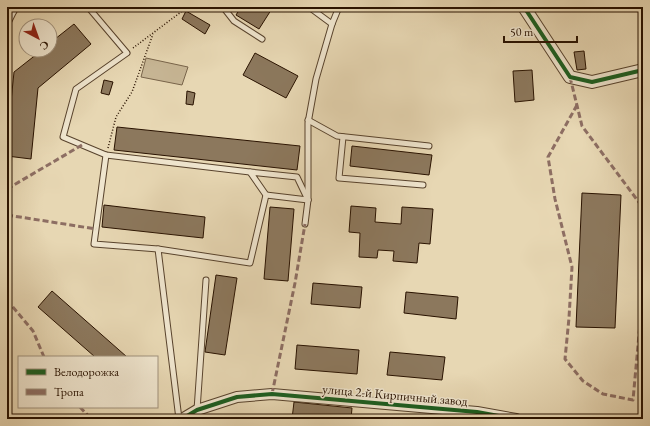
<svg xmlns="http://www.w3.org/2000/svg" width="650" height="426" viewBox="0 0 650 426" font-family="'EB Garamond',serif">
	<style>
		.green { fill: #c7b695; stroke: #78644a }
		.building { fill: #8c785d; stroke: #291200 }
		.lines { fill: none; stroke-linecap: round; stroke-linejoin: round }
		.service-casing { stroke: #58432d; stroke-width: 7 }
		.minor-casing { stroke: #58432d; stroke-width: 12 }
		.tertiary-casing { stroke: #58432d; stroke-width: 14 }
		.path { stroke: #291200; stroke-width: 1.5; stroke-dasharray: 1 2; stroke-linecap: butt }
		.service { stroke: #efe5ce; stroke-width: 5 }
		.minor { stroke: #efe5ce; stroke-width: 10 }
		.tertiary { stroke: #efe5ce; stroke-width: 12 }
		.quiet { stroke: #8d6e63; stroke-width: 3; stroke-dasharray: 6 3; stroke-linecap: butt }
		.cycleway-casing { stroke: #efe5ce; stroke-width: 6 }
		.cycleway { stroke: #1b5e20; stroke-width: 4 }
		.labels { text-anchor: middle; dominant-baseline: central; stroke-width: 3; stroke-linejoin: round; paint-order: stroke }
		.street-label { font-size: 13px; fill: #291200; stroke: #efe5ce }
	</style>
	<rect width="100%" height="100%" fill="#e7d7b3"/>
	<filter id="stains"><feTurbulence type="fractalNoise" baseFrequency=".005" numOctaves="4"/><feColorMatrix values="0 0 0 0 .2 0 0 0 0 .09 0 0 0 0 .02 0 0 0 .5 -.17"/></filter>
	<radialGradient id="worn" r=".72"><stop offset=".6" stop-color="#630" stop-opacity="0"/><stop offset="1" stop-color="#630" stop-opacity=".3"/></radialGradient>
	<!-- green -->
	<polygon class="green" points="146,58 188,67 182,85 141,77"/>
	<!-- building -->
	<g class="building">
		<polygon points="241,7 273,7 259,29 236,15"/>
		<polygon points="186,11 210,25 205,34 182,19"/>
		<polygon points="74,24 91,44 38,88 31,159 7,156 7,141 14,72 42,50 50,50 50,43"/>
		<polygon points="584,51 586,69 577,70 574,52"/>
		<polygon points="255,53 298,76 286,98 243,75"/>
		<polygon points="532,70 534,100 515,102 513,71"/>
		<polygon points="104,80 113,82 109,95 101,93"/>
		<polygon points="187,91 195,93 193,105 186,104"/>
		<polygon points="117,127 300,146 297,170 114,150"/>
		<polygon points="352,146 432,155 429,175 350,166"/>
		<polygon points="582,193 621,195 615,328 576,327"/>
		<polygon points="104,205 205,217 203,238 102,227"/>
		<polygon points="351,206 376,208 375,222 401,224 402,207 433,209 430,244 419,243 417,263 393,261 394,251 378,250 377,258 359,257 360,233 349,232"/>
		<polygon points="270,207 294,209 288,281 264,279"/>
		<polygon points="216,275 237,278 225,355 205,352"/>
		<polygon points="313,283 362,287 360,308 311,304"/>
		<polygon points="52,291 127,357 95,357 38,307"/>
		<polygon points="406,292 458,297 456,319 404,313"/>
		<polygon points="297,345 359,350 357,374 295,369"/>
		<polygon points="390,352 445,357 442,380 387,375"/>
		<polygon points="294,402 352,408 351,419 292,419"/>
	</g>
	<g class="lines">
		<defs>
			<g id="service">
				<polyline points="8,7 14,11"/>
				<polyline points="88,7 127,53 76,89 63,137 106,155 250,172"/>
				<polyline points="223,7 234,21 262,39"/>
				<polyline points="309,7 332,24"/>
				<polyline points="7,25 16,7"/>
				<polyline points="308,120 337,136 429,146"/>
				<polyline points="343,137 339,178 423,185"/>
				<polyline points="106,155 94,244 158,249 250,263 266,195 250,172 297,177 308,200"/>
				<polyline points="266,195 308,200"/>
				<polyline points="305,224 308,200 308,123 316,79 332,24 339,7"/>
				<polyline points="158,249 179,419"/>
				<polyline points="197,410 206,280"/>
			</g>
			<polyline id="minor" points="182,419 197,410 237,397 272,394 477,412 516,419"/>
			<polyline id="tertiary" points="524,7 570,77 592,82 643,70"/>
		</defs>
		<!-- service casing -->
		<use href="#service" class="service-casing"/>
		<!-- minor casing -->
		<use href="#minor" class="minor-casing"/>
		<!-- tertiary casing -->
		<use href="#tertiary" class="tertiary-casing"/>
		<!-- path -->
		<g class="path">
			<polyline points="133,48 185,9"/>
			<polyline points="108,148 116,117 132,92 153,34"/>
		</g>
		<!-- service -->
		<use href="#service" class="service"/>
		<!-- minor -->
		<use href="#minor" class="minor"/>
		<!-- tertiary -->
		<use href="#tertiary" class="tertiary"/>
		<!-- quiet -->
		<g class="quiet">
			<polyline points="570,77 582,126 641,205 643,213"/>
			<polyline points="577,105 548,157 555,199 572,267 569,318 565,359 583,381 603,394 633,400 643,291"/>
			<polyline points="7,189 82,145"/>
			<polyline points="7,215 96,229"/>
			<polyline points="7,300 33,331 44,357"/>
			<polyline points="272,394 295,283 305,224"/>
			<polyline points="80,407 91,419"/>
		</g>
		<defs>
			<g id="cycleway">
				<polyline points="524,7 570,77 592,82 643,70"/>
				<polyline points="182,419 197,410 237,397 272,394 477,412 516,419"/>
			</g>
		</defs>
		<!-- cycleway casing -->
		<use href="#cycleway" class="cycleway-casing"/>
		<!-- cycleway -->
		<use href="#cycleway" class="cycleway"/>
	</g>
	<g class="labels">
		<!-- street labels -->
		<g class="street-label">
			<text transform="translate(395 395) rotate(5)">улица 2-й Кирпичный завод</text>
		</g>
	</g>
	<!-- margin -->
	<rect width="650" height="426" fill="none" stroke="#e7d7b3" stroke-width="24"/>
	<rect x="8" y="8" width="634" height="410" fill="none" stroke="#291200" stroke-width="2"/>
	<rect x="12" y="12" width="626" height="402" fill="none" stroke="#291200"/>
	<!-- legend -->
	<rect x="18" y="356" width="140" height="52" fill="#efe5ce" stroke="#a0917c"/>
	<rect x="26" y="369" width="20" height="6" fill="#1b5e20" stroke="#a0917c"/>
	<text x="54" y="376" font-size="12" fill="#291200">Велодорожка</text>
	<rect x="26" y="389" width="20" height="6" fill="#8d6e63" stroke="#a0917c"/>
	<text x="54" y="396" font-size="12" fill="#291200">Тропа</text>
	<!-- north arrow -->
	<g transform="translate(38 38) rotate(139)"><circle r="19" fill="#efe5ce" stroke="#a0917c"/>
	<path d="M0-3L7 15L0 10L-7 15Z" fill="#8f2418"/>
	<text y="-6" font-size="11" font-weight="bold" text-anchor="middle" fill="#291200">С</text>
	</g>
	<!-- scale -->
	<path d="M504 36v6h73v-6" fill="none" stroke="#291200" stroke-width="2"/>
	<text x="510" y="36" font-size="12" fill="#291200" stroke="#efe5ce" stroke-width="3" paint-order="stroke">50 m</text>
	<rect width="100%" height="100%" filter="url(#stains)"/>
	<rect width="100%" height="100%" fill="url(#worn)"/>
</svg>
